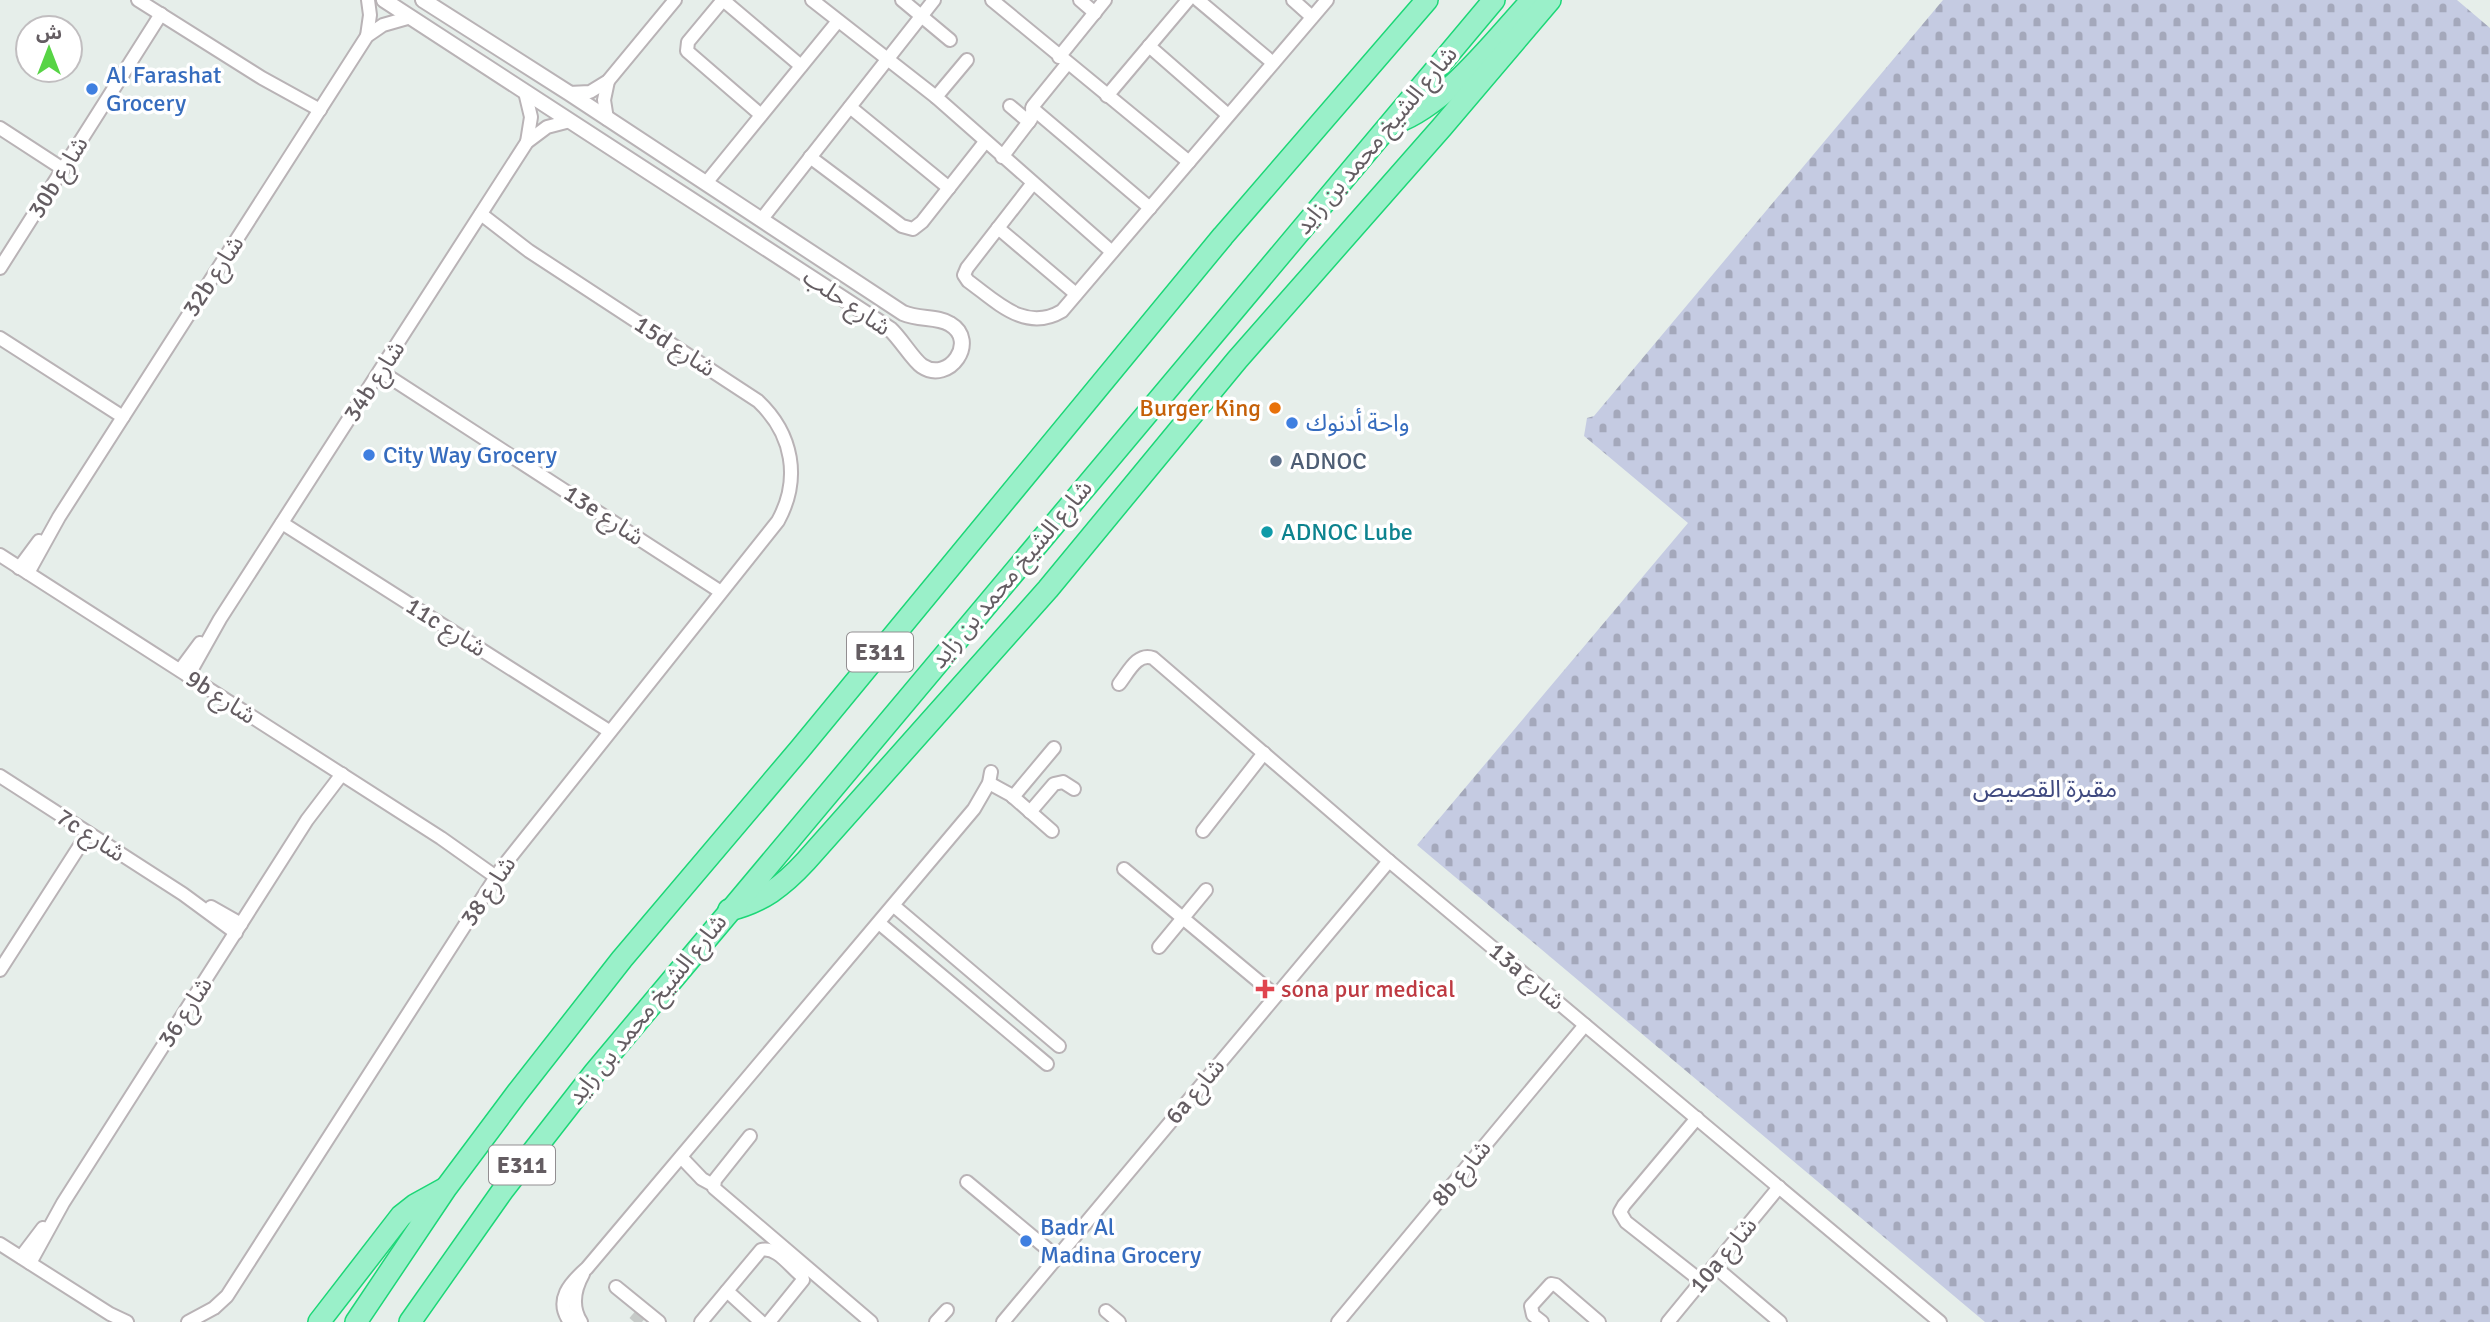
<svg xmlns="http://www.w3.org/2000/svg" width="2490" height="1322" viewBox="0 0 2490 1322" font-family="Signika,'Noto Sans Arabic',sans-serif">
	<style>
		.cemetery { fill: url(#cemetery-stones) }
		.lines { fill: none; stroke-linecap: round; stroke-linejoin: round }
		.minor-tunnel { stroke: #c6cac8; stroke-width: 12; stroke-dasharray: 12 6; stroke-linecap: butt }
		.minor-casing { stroke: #b9b3b6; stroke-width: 16 }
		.tertiary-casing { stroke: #b9b3b6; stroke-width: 18 }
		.motorway-casing { stroke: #1cd777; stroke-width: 24 }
		.minor { stroke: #fff; stroke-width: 12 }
		.tertiary { stroke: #fff; stroke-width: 14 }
		.motorway { stroke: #9af0c9; stroke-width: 21 }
		.shop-dot { fill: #3f7fe0; stroke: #fff; stroke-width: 2.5 }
		.food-dot { fill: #e8710a; stroke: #fff; stroke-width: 2.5 }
		.service-dot { fill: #5c6f8a; stroke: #fff; stroke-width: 2.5 }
		.culture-dot { fill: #0f9aa8; stroke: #fff; stroke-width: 2.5 }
		.health-dot { fill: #e0444e; stroke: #fff; stroke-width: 2.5 }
		.labels { text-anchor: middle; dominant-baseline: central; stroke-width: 7; stroke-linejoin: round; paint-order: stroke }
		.shield { fill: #fff; stroke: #928e91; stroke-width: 2 }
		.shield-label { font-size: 23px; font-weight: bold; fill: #645d62 }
		.shop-label { font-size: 24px; fill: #366cbe; stroke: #fff; text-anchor: start }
		.street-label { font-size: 24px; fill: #645d62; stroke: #fff }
		.food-label { font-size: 24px; fill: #c56008; stroke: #fff; text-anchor: end }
		.service-label { font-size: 24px; fill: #4e5e75; stroke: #fff; text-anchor: start }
		.culture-label { font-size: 24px; fill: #0d838f; stroke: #fff; text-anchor: start }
		.park-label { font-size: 24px; fill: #404a80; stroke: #fff }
		.health-label { font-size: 24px; fill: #be3a42; stroke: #fff; text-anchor: start }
	</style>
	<defs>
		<pattern id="cemetery-stones" width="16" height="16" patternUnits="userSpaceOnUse" patternTransform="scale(1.75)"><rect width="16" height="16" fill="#c5cbe2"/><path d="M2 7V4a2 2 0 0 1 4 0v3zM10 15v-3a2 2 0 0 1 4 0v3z" fill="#a4a8bb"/></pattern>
	</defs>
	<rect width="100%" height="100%" fill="#e6eeea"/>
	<!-- cemetery -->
	<polygon class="cemetery" points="1943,0 2457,0 2490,28 2490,1322 1985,1322 1417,845 1688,523 1584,436 1587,418 1594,416"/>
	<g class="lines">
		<!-- minor-tunnel -->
		<polyline class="minor-tunnel" points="634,1322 640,1315"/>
		<defs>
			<g id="minor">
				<polyline points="138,0 262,78 320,110"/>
				<polyline points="812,0 936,97 1112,252"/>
				<polyline points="902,0 950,40"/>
				<polyline points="992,0 1189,162"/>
				<polyline points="1080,0 1095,13"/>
				<polyline points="1198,0 1273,63"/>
				<polyline points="1293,0 1312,17"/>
				<polyline points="367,36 370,15 368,0"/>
				<polyline points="1149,46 1228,115"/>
				<polyline points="1059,57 1105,0"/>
				<polyline points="525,92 531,117 527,142"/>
				<polyline points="569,93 590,92 608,81 675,0"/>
				<polyline points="1107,96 1188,0"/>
				<polyline points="936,97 967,60"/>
				<polyline points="1010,106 1029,122"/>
				<polyline points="850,107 949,188"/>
				<polyline points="1032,108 1150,208"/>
				<polyline points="761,115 687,51 688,42 723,0 801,66"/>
				<polyline points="607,119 604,100 608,81"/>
				<polyline points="0,128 63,169"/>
				<polyline points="810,157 902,226 913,229 922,222 985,142"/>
				<polyline points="1002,157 1031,119 1033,106 1067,64"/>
				<polyline points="706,183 838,21"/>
				<path d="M1033,183L967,268L964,275L968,281C996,301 1025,333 1062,311L1327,0"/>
				<polyline points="761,220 934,0"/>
				<polyline points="998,228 1076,294"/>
				<polyline points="0,268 161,14"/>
				<polyline points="0,338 123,417"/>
				<polyline points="380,371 721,592"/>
				<polyline points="282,523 609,731"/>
				<polyline points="0,555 441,838 496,877"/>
				<polyline points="19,568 39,541"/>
				<polyline points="28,573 59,517 367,36 383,25 411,17"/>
				<polyline points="180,670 200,643"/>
				<polyline points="188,676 220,619 527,142 547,127 570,121"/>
				<path d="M1119,684C1128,673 1137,652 1153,658L1389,861L1940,1322"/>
				<polyline points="0,776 183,894 236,933"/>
				<polyline points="989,783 1011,795 1052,831"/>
				<polyline points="1013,797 1054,748"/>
				<polyline points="1030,812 1054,784 1063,782 1074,789"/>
				<polyline points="1203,831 1264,753"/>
				<polyline points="1124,869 1275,995"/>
				<polyline points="894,906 1059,1046"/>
				<polyline points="211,907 241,924"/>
				<polyline points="879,923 1047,1064"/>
				<polyline points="1159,947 1206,890"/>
				<polyline points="0,970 88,833"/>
				<polyline points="1697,1118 1624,1205 1620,1212 1626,1222 1701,1281"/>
				<polyline points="750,1136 715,1180 714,1188 871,1322"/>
				<polyline points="681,1157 702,1179 713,1185"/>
				<polyline points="967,1182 1057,1257"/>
				<polyline points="0,1244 110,1314 127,1322"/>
				<polyline points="21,1257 43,1228"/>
				<polyline points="30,1263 63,1203 307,820 342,774"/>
				<polyline points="1714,1266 1780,1322"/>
				<polyline points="616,1287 659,1322"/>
				<polyline points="727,1291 761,1322"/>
				<polyline points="1106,1311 1119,1322"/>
				<path d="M188,1322L214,1308L227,1296L501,869L778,521C801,479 793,434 758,401L529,251L481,214"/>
				<path d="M570,1322C554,1300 570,1283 587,1268L974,809L989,783L991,772"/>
				<path d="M581,1322C571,1306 574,1290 583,1274"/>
				<path d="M701,1322L761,1250C777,1246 790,1267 802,1276L803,1280L769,1322"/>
				<polyline points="936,1322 947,1310"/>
				<polyline points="1003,1322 1389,861"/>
				<polyline points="1338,1322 1585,1025"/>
				<polyline points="1542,1322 1533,1315 1531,1306 1551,1284 1556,1285 1599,1322"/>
				<polyline points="1668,1322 1779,1187"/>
			</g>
			<path id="tertiary" d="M384,0L890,329C901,339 913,360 922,366C949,384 979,341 950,324C938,316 919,320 903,313L569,93L423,0"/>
			<g id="motorway">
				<path d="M1395,123C1447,104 1494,41 1532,0"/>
				<path d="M729,910C762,902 783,886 806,861L1048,589L1237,360L1442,127L1550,0"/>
				<polyline points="319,1322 401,1216 415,1205 444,1189"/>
				<polyline points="356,1322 446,1188 517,1093 622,959 800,749 1223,236 1427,0"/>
				<polyline points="410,1322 503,1190 595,1072 1494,0"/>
			</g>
		</defs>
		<!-- minor casing -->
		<use href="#minor" class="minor-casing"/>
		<!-- tertiary casing -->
		<use href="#tertiary" class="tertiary-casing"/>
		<!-- motorway casing -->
		<use href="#motorway" class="motorway-casing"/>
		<!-- minor -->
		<use href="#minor" class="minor"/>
		<!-- tertiary -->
		<use href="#tertiary" class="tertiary"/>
		<!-- motorway -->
		<use href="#motorway" class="motorway"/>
	</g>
	<!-- markers -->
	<g class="shop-dot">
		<circle cx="92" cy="89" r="7"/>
		<circle cx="1292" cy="423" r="7"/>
		<circle cx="369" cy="455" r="7"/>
		<circle cx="1026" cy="1241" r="7"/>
	</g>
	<circle class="food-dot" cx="1275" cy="408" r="7"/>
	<circle class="service-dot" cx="1276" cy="461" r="7"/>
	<circle class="culture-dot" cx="1267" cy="532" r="7"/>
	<path class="health-dot" d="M1261.5 978.5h7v7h7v7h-7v7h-7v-7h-7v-7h7z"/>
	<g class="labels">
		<!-- shield labels -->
		<g class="shield">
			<rect x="847" y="632.5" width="66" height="39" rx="5"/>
			<rect x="489" y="1145.5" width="66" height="39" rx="5"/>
		</g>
		<g class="shield-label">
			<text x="880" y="652">E311</text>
			<text x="522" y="1165">E311</text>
		</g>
		<!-- shop labels -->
		<g class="shop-label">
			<text x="106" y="75">Al Farashat<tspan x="106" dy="28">Grocery</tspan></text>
			<text x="1306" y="423">واحة أدنوك</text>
			<text x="383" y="455">City Way Grocery</text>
			<text x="1040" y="1227">Badr Al<tspan x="1040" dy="28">Madina Grocery</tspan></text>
		</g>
		<!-- street labels -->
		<g class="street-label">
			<text transform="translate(1376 140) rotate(-50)">شارع الشيخ محمد بن زايد</text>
			<text transform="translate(58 177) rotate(-58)">30b شارع</text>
			<text transform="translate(213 276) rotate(-57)">32b شارع</text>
			<text transform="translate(847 302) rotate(34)">شارع حلب</text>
			<text transform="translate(675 346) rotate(33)">15d شارع</text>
			<text transform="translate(374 381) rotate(-57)">34b شارع</text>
			<text transform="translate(604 515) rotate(33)">13e شارع</text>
			<text transform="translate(1011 574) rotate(-50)">شارع الشيخ محمد بن زايد</text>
			<text transform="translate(446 627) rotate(32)">11c شارع</text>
			<text transform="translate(221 697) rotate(33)">9b شارع</text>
			<text transform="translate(91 835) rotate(33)">7c شارع</text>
			<text transform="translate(488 891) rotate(-56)">شارع 38</text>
			<text transform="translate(1527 976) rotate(40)">13a شارع</text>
			<text transform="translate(647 1009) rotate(-51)">شارع الشيخ محمد بن زايد</text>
			<text transform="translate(185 1012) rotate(-57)">شارع 36</text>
			<text transform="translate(1195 1091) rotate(-50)">6a شارع</text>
			<text transform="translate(1461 1173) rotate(-50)">8b شارع</text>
			<text transform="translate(1723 1255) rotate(-50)">10a شارع</text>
		</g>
		<!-- food labels -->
		<g class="food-label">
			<text x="1261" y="408">Burger King</text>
		</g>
		<!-- service labels -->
		<g class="service-label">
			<text x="1290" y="461">ADNOC</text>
		</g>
		<!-- culture labels -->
		<g class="culture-label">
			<text x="1281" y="532">ADNOC Lube</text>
		</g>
		<!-- park labels -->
		<g class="park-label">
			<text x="2045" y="789">مقبرة القصيص</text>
		</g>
		<!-- health labels -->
		<g class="health-label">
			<text x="1281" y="989">sona pur medical</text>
		</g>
	</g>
	<!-- north arrow -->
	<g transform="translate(49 49)"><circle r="33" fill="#ffffff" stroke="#c1bec0" stroke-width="2"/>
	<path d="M0-5L12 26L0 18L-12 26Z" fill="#57d445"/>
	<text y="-10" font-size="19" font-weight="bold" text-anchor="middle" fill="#645d62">ش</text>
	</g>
</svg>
